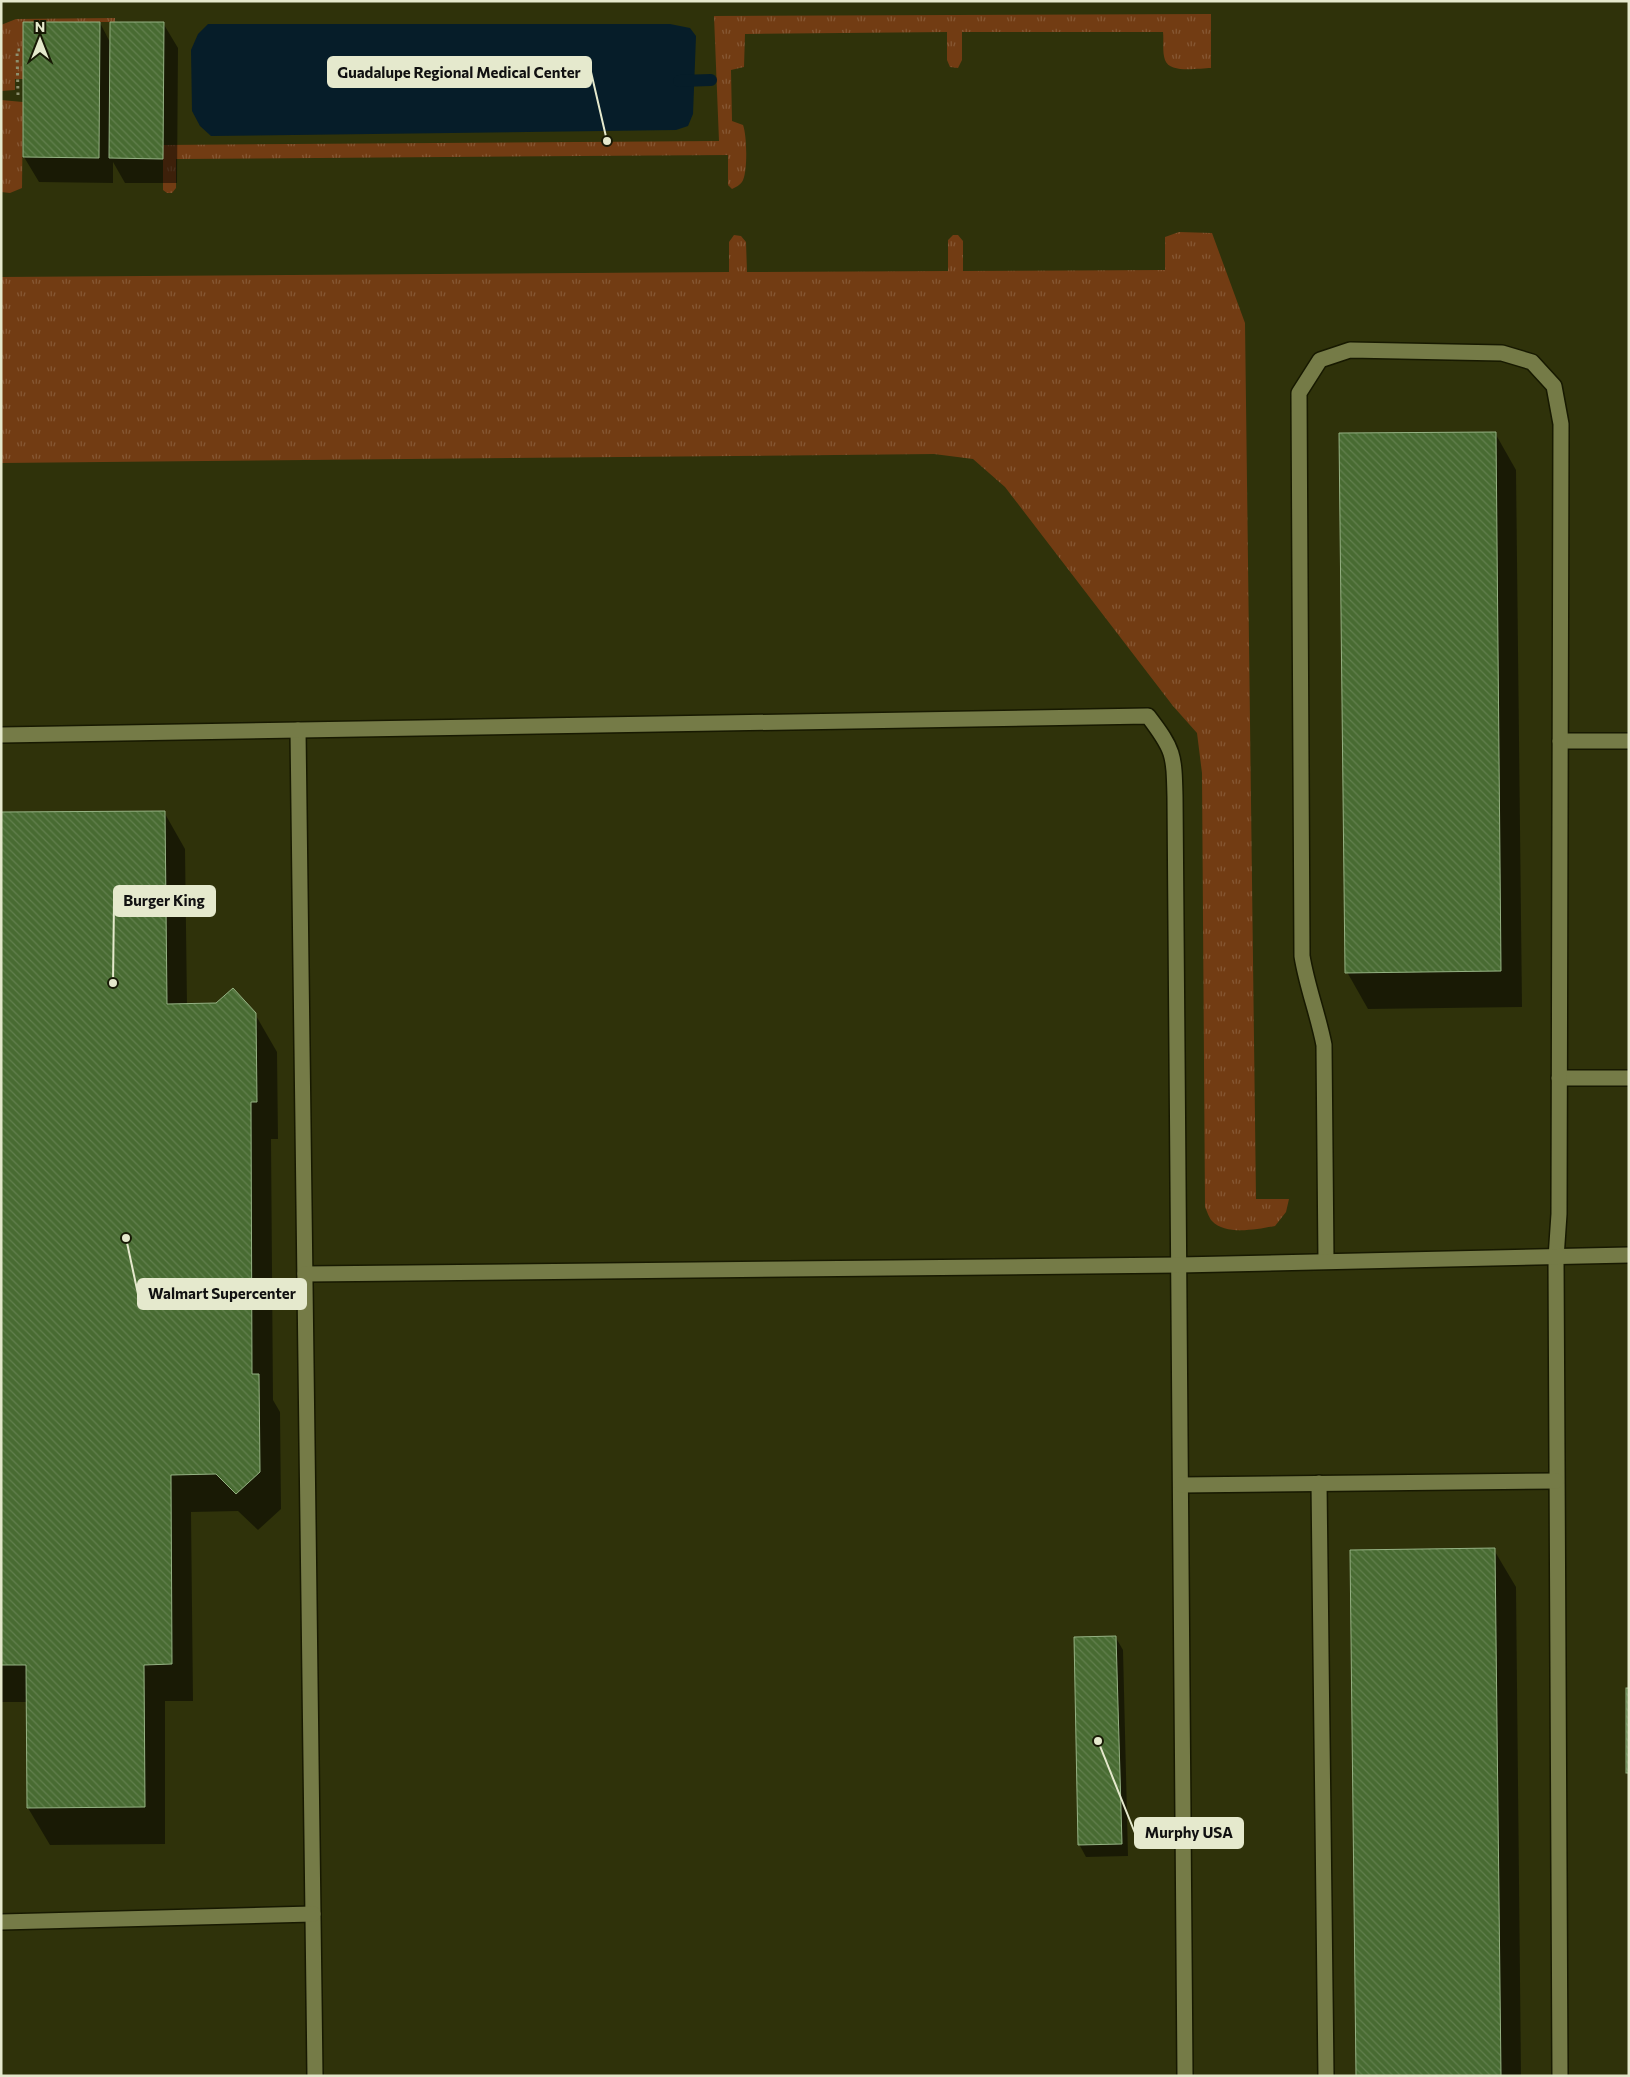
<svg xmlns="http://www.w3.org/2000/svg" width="1630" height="2077" viewBox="0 0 1630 2077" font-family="Commissioner,sans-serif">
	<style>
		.grass { fill: url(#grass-tufts) }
		.water { fill: #061d29 }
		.shadow { fill: #0007 }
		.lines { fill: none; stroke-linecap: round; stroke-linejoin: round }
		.stream { stroke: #061d29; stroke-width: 12 }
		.building { fill: url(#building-back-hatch); stroke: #95b283 }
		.lane-casing { stroke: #171901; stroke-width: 18 }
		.path { stroke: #8d906f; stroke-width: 3; stroke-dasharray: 2.5 4; stroke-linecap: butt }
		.lane { stroke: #757b47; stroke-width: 15 }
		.leader { fill: none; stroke: #e5e9cd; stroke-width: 2 }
		.callout-dot { fill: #e5e9cd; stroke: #171905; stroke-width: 2 }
		.callout { fill: #e5e9cd; stroke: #e5e9cd; stroke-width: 2 }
		.callout-label { font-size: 15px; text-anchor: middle; font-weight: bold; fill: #111 }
	</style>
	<defs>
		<pattern id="grass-tufts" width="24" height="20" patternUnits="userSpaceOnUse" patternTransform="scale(1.25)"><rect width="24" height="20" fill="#723c13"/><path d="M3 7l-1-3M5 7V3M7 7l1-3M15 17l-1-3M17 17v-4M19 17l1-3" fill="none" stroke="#865834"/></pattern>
		<pattern id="building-back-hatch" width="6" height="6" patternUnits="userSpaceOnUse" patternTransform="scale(1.25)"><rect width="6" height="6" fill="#486b32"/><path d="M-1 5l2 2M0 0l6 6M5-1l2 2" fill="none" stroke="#62804e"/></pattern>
	</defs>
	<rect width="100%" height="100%" fill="#2f320a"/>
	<!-- grass -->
	<g class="grass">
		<path d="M1211,14V68C1199,68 1170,74 1165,60C1162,52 1164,40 1163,32H962V60L958,68L950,67L947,60V32L745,34L744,67L731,70L732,121L743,125C747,135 748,173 742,182C740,185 736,187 732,189L728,185V155L176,159V188L172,193H167L163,190V145L719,141L714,16Z"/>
		<polygon points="115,18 115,22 24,22 23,79 15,79 15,90 1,91 1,25 16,19"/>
		<polygon points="1,100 23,102 22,188 10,193 1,192"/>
		<path d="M1179,232L1212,233L1245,323L1256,1199H1289L1286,1212L1275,1226C1258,1229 1226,1236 1212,1221C1209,1218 1207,1211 1205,1207L1202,773L1197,733L1173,706L1005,487L973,459L934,454L1,463V277L729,272V242L734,235L741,236L746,242L747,272L948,271V240L953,235H958L963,241V271L1165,270V237Z"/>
	</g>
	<!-- water -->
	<polygon class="water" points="208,24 670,24 690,28 696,36 693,114 688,126 676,130 211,136 200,126 192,111 191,50 198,34"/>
	<!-- shadow -->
	<g class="shadow">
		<polygon points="25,23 100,23 111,44 163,23 178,48 177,183 125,183 113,162 113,183 39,182 24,157"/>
		<polygon points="1495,433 1516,470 1522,1007 1368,1009 1347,972"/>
		<polygon points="164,812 185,849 187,1005 255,1014 277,1052 278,1139 271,1139 273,1400 280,1412 281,1509 258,1530 238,1511 191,1512 193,1701 165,1701 165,1844 50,1845 28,1808 28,1702 1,1702 1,814"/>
		<polygon points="1494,1550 1516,1587 1521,2076 1357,2076"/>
		<polygon points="1116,1638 1123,1650 1128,1856 1086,1857 1079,1844"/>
	</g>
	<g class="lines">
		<!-- stream -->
		<polyline class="stream" points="679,81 711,80"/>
	</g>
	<!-- building -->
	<g class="building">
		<polygon points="23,22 100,22 99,158 23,157"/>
		<polygon points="110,22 164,22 163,159 109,158"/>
		<polygon points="1496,432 1501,971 1345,973 1339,433"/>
		<polygon points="165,811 167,1004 216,1003 233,988 256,1013 257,1102 251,1102 252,1374 259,1374 260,1472 236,1494 216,1474 171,1475 172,1664 144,1665 145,1807 27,1808 26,1665 1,1665 1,812"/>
		<polygon points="1495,1548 1501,2076 1356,2076 1350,1550"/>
		<polygon points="1116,1636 1122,1844 1078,1845 1074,1637"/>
		<rect x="1626" y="1688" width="3" height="85"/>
	</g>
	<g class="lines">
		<defs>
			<g id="lane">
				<polyline points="298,730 315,2076"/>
				<path d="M1,735L1148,716C1174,750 1174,754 1175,797L1185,2076"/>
				<polyline points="1560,741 1629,741"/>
				<polyline points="1559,1078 1629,1078"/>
				<path d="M1326,1261L1324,1045C1318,1014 1307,987 1302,956L1299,393L1320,360L1350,350L1502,353L1532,362L1554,386L1561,424L1559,1214L1556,1258L1560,2076"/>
				<polyline points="305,1274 1179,1265 1629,1255"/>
				<polyline points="1319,1483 1326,2076"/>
				<polyline points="1181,1485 1556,1481"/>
				<polyline points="1,1922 313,1914"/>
			</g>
		</defs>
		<!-- lane casing -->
		<use href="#lane" class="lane-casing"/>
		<!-- path -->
		<polyline class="path" points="18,95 17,50 23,50"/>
		<!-- lane -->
		<use href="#lane" class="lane"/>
	</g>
	<!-- callouts -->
	<path class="leader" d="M607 141L591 72M113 983L114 901M126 1238L138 1294M1098 1741L1135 1833"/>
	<g class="callout-dot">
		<circle cx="607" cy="141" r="5"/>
		<circle cx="113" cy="983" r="5"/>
		<circle cx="126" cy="1238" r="5"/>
		<circle cx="1098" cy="1741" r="5"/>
	</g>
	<g class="callout">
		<rect x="328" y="57" width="263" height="30" rx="5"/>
		<rect x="114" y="886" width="101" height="30" rx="5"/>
		<rect x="138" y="1279" width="168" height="30" rx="5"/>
		<rect x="1135" y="1818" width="108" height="30" rx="5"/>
	</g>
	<g class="callout-label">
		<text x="459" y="78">Guadalupe Regional Medical Center</text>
		<text x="164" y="906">Burger King</text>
		<text x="222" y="1299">Walmart Supercenter</text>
		<text x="1189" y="1838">Murphy USA</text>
	</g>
	<!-- border -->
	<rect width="1630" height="2077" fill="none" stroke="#e5e9cd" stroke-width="5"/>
	<!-- north arrow -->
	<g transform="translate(40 40)" stroke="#171905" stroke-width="4" paint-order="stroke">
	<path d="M0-4L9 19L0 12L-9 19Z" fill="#e5e9cd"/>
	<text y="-8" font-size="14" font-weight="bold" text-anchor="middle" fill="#e5e9cd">N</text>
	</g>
</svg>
